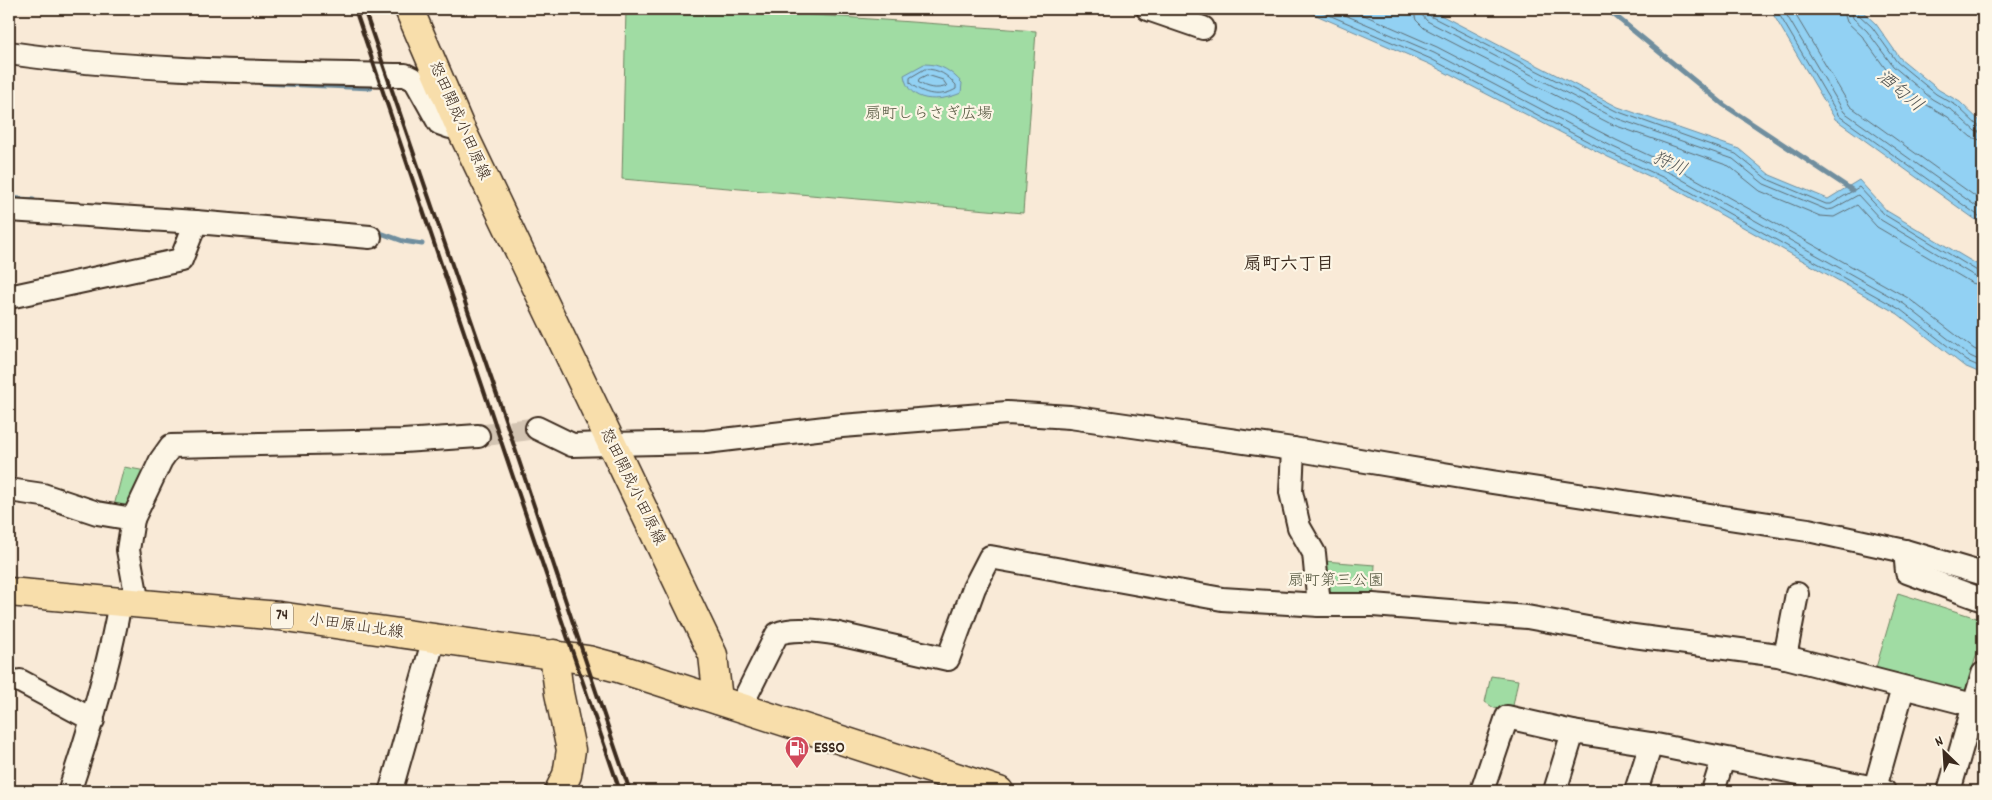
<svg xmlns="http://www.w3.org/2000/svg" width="1992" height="800" viewBox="0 0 1992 800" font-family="Dekko,'Klee One',sans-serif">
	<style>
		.green { fill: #a0dca3; stroke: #6e8360 }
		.water { fill: #92d1f3; stroke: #6f8e9e }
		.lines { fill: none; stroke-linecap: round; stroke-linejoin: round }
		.shore { stroke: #5e6d73; stroke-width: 1 }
		.stream { stroke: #6f8e9e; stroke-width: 5 }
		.minor-tunnel { stroke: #d3c4b2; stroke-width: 22; stroke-dasharray: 22 11; stroke-linecap: butt }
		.minor-casing { stroke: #3b2a1e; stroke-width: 26 }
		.major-casing { stroke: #3b2a1e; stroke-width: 31 }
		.minor { stroke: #fcf5e5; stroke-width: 22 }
		.major { stroke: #f8deab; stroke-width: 28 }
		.rail { stroke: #3b2a1e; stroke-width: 4 }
		.labels { text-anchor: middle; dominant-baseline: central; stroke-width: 4.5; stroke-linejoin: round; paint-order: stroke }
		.shield { fill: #fcf5e5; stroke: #75675a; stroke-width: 1 }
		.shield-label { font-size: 15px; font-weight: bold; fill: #3b2a1e }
		.park-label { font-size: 16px; fill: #54563f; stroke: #fcf5e5 }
		.street-label { font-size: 16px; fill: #3b2a1e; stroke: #fcf5e5 }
		.poi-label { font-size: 16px; font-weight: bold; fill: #3b2a1e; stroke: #fcf5e5; text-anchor: start }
		.water-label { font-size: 18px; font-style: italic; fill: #515453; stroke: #fcf5e5 }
		.neighbourhood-label { font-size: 18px; font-weight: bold; fill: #3b2a1e; stroke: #fcf5e5 }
	</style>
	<rect width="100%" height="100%" fill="#f9ead7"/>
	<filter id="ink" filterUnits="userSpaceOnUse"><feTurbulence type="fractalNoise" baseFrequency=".02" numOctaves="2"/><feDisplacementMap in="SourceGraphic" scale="10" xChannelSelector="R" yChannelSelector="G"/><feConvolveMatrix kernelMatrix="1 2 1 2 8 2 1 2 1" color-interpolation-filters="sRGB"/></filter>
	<g filter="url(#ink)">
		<!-- green -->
		<g class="green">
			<polygon points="626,9 731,9 1036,31 1023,213 622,179"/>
			<polygon points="124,467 146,471 126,513 113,510"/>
			<polygon points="1311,560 1375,565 1373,598 1320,600"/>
			<polygon points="1898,593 1983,620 1983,634 1964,695 1875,671"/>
			<polygon points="1491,676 1518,680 1512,711 1494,708 1485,702"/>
		</g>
		<!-- water -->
		<g class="water">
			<polygon points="1302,9 1429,9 1618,107 1739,149 1770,175 1828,199 1859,180 1887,211 1983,268 1983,374 1964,366 1898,314 1668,185 1608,157 1429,64"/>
			<polygon points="1770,9 1860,9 1876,24 1900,58 1939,90 1960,102 1983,124 1983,225 1835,119"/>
			<path d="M924,64C941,64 951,71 962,83L961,93C940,102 908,104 904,75Z"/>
		</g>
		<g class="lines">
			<!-- shore -->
			<g class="shore">
				<polyline points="1315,9 1431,59 1610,153 1671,181 1901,310 1967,361 1983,368"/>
				<polyline points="1331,9 1434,53 1613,147 1674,175 1904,304 1970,356 1983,362"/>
				<polyline points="1350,9 1437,47 1616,140 1678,169 1908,298 1974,349 1983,353"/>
				<polyline points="1413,9 1416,20 1424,28 1611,124 1729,166 1760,191 1820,216 1834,217 1857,205 1877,227 1972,283 1983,286"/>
				<polyline points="1421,9 1422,15 1427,21 1613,117 1733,159 1764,184 1827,210 1833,209 1858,195 1881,220 1976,277 1983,279"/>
				<polyline points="1427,9 1430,16 1616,111 1736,154 1767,179 1826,204 1831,204 1859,187 1885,215 1979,272 1983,272"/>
				<polyline points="1776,9 1839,116 1983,219"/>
				<polyline points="1783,9 1844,112 1983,211"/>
				<polyline points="1792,9 1850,106 1983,202"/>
				<polyline points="1843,9 1847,22 1862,36 1888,72 1927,105 1948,117 1971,137 1983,141"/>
				<polyline points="1851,9 1853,18 1867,31 1893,66 1932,99 1953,111 1975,131 1983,133"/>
				<polyline points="1857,9 1858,14 1872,27 1897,62 1936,94 1957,106 1978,126 1983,127"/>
				<path d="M925,69C939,69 947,75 956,85V89C941,98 923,95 910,83V78Z"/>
				<path d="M927,75L943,80L947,86C937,90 926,88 918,82L919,79Z"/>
			</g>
			<!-- stream -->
			<g class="stream">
				<polyline points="1607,9 1724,105 1852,190"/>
				<polyline points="51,69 80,72"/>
				<polyline points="261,83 371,88"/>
				<polyline points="9,198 33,200"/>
				<polyline points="375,231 403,241 422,244"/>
			</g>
			<!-- minor-tunnel -->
			<polyline class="minor-tunnel" points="478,436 537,428"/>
			<defs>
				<g id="minor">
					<polyline points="1148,9 1203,28"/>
					<path d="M9,53C140,72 273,72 405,75L415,80L439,123L450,127L459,125"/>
					<polyline points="9,210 196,222 370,237"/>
					<polyline points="9,297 181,260 196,222"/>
					<polyline points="537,428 572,445 610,444 706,442 842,426 1007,413 1070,417 1293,449 1492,482 1808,530 1905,551 1983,574"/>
					<polyline points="1293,449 1291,492 1299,527 1314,553 1319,605"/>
					<polyline points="9,490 43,495 97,513 133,519 128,550 138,604"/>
					<polyline points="133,519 161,460 171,446 403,441 478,436"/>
					<polyline points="1905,551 1907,572 1983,600"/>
					<polyline points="1785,657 1797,594"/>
					<polyline points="20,681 93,720"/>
					<path d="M740,708L777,634C793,627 817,631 834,633L948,659L974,588L990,557L1222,599L1319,605H1373L1527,617L1626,635L1778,655L1973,705"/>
					<path d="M71,786C91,726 109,666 120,602"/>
					<polyline points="392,786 434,638"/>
					<polyline points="1482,791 1507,717 1573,732 1651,744 1875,788 1874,791"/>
					<polyline points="1555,791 1573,732"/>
					<polyline points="1636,791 1651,744"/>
					<polyline points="1713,791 1723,759"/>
					<polyline points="1884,791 1875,788 1903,688"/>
					<polyline points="1949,791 1983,674"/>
				</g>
				<g id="major">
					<polyline points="409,9 459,125 713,655 718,700"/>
					<polyline points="9,592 279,616 588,660 618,668 999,791"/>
					<polyline points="554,654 559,693 571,750 567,775 559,791"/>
				</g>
			</defs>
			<!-- minor casing -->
			<use href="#minor" class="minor-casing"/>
			<!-- major casing -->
			<use href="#major" class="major-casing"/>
			<!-- minor -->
			<use href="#minor" class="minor"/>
			<!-- major -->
			<use href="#major" class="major"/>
			<!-- rail -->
			<g class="rail">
				<polyline points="355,9 537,548 620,791"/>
				<path d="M364,9C408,140 455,270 499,401C543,531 585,662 630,791"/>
			</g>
		</g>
	</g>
	<!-- icons -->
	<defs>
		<symbol id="fuel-pin" viewBox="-11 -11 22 30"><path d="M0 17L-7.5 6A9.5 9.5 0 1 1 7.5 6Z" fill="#d1495b" stroke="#fcf5e5"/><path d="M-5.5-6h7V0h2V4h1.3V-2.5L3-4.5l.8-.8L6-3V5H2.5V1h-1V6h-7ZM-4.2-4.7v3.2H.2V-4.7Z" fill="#fff"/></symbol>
	</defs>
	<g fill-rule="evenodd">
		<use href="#fuel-pin" x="783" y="734" width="28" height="38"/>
	</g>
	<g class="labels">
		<!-- shield labels -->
		<rect class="shield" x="271" y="603.5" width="22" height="25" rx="4"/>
		<g class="shield-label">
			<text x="282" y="616">74</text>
		</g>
		<!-- park labels -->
		<g class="park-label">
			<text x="929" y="114">扇町しらさぎ広場</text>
			<text x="1336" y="581">扇町第三公園</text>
		</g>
		<!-- street labels -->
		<g class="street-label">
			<text transform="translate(459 121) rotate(66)">怒田開成小田原線</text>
			<text transform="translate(632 487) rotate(64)">怒田開成小田原線</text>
			<text transform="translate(356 627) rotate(8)">小田原山北線</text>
		</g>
		<!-- poi labels -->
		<g class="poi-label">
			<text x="814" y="748">ESSO</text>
		</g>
		<!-- water labels -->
		<g class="water-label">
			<text transform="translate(1899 92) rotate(40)">酒匂川</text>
			<text transform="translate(1669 165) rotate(24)">狩川</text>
		</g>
		<!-- neighbourhood labels -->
		<g class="neighbourhood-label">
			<text x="1289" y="265">扇町六丁目</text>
		</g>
	</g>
	<!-- margin -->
	<rect width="1992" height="800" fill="none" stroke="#fcf5e5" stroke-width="30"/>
	<rect x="15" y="15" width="1962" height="770" fill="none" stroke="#3b2a1e" stroke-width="2" filter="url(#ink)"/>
	<!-- north arrow -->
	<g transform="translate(1944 752) rotate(335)" stroke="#fcf5e5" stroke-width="4" paint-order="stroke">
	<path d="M0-4L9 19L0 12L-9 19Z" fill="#3b2a1e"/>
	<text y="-8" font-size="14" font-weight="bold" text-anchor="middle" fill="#3b2a1e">N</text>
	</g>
</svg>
